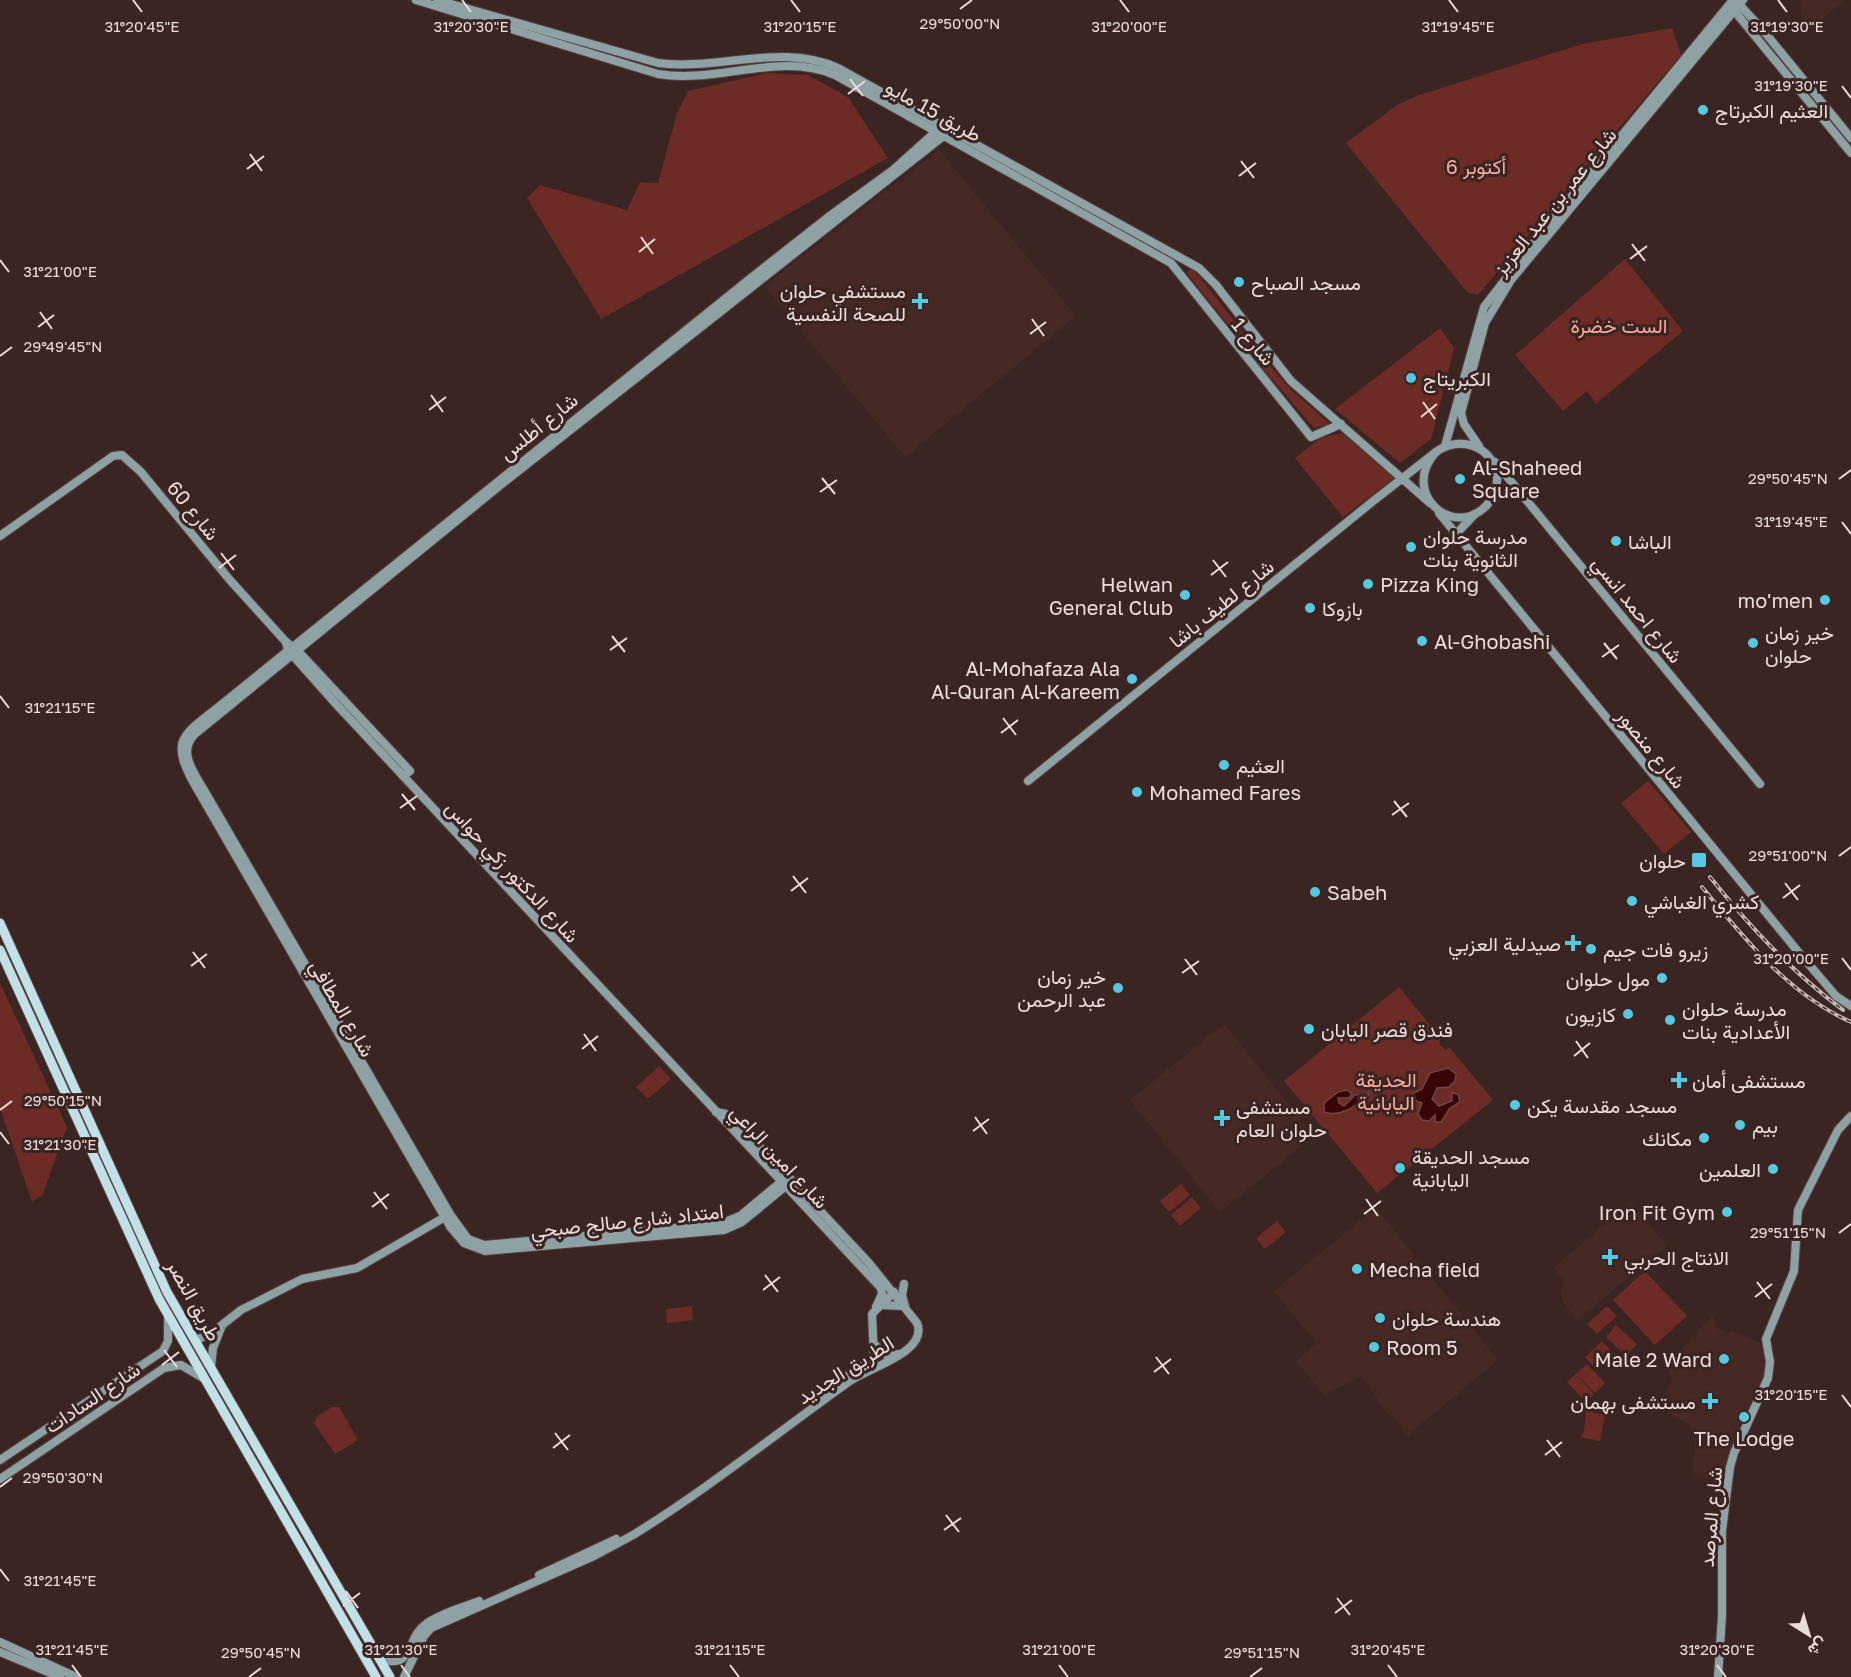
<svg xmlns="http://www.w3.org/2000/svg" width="1851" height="1677" viewBox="0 0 1851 1677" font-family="'Golos Text',Vazirmatn,sans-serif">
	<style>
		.built { fill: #462925 }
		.green { fill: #6c2b24 }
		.water { fill: #360504; stroke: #6c4644; stroke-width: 1.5 }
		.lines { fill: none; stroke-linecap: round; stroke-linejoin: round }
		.secondary-casing { stroke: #56423f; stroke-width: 10 }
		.highway-casing { stroke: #56423f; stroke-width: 11 }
		.secondary { stroke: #8ea1a5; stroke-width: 8 }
		.highway { stroke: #c1e0e7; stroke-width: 9 }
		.rail-casing { stroke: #c6b6b4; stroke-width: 4 }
		.rail { stroke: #3a2522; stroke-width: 1.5; stroke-dasharray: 4.5; stroke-linecap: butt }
		.ticks { fill: none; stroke: #ebdcda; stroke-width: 2 }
		.poi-dot { fill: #56c9e1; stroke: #3a2522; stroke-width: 2 }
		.labels { text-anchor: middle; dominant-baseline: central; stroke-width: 6; stroke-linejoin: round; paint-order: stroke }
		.street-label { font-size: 20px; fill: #ebdcda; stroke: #3a2522 }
		.poi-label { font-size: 20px; fill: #ebdcda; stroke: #3a2522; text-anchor: start }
		.park-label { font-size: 20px; fill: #f9aa9f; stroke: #3a2522 }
		.ticks-label { font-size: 15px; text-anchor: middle; fill: #ebdcda; stroke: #3a2522; stroke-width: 6; stroke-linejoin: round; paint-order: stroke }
	</style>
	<rect width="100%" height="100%" fill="#3a2522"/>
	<!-- built -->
	<g class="built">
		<polygon points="1800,0 1845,0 1805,33"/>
		<polygon points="939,150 1076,316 905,457 764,286"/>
		<polygon points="1224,1024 1314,1136 1220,1212 1130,1100"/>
		<polygon points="1631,1202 1667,1246 1577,1320 1561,1299 1563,1281 1553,1268"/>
		<polygon points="1371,1212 1380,1213 1498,1360 1408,1435 1377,1401 1379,1399 1361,1377 1324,1395 1296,1361 1317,1344 1274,1291"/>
		<polygon points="1712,1316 1714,1317 1716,1328 1729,1333 1733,1331 1763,1344 1767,1360 1765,1378 1733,1445 1726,1481 1692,1477 1695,1441 1694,1433 1690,1433 1691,1425 1667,1413 1664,1396 1673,1379 1665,1367"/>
	</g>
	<!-- green -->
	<g class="green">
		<polygon points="1672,28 1681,55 1478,295 1468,293 1346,143 1397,105 1419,95 1582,44"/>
		<polygon points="768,73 808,75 848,97 888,158 601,319 527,198 540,185 627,210 640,182 658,183 677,113 688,91"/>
		<polygon points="1625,259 1683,331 1596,404 1587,391 1563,411 1515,355"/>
		<polygon points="1192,268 1256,348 1250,352 1187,273"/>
		<polygon points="1440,328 1454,348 1431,439 1400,463 1335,409"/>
		<polygon points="1265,360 1290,389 1330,424 1314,428 1259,364"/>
		<polygon points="1342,433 1394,478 1343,517 1295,458 1320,438"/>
		<polygon points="1648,781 1691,832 1664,854 1621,803"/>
		<polygon points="0,983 67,1127 42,1196 32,1201 0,1108"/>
		<polygon points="1399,987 1439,1036 1440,1045 1446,1050 1449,1047 1493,1100 1377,1193 1284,1081"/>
		<polygon points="659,1066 671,1079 648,1099 636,1087"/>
		<polygon points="1181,1184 1190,1195 1169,1212 1160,1201"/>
		<polygon points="1192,1197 1201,1208 1180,1226 1171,1215"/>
		<polygon points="1277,1221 1286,1232 1265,1249 1256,1238"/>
		<polygon points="1645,1271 1687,1316 1655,1345 1613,1300"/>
		<polygon points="692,1306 693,1320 667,1323 666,1309"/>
		<polygon points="1607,1306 1617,1316 1597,1334 1587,1324"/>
		<polygon points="1616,1325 1637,1344 1626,1356 1606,1337"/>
		<polygon points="1602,1341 1613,1353 1596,1369 1585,1357"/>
		<polygon points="1587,1364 1605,1383 1595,1393 1577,1375 1594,1394 1586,1402 1567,1382"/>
		<polygon points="331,1407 339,1407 358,1440 335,1454 314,1423 318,1416"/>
		<polygon points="1586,1411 1605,1415 1600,1441 1580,1437 1584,1432"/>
	</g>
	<!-- water -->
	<g class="water">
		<polygon points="1448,1068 1456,1074 1455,1081 1449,1087 1437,1088 1432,1099 1439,1106 1452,1101 1452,1093 1458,1094 1460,1102 1450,1108 1441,1122 1435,1122 1435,1115 1429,1121 1422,1120 1418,1114 1422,1103 1414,1100 1412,1094 1422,1089 1430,1073"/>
		<path d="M1377,1084V1088C1362,1099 1346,1119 1324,1112V1103L1338,1092L1347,1090L1352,1094L1349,1098H1338L1339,1103L1344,1106L1355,1095L1367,1094Z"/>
	</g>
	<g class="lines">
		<defs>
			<g id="secondary">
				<path d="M416,0L658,74C717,84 780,51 835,75L1171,263L1311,437L1341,424"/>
				<path d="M437,0L658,63C717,71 783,42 838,68L1199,268L1216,285L1291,381L1430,503"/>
				<polyline points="1736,1 1762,29 1851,138"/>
				<polyline points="1732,8 1851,153"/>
				<polyline points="1445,446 1484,307 1535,241 1733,0"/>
				<polyline points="1479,446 1464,424 1461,413 1485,323 1511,280 1743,0"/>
				<polyline points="1495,462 1760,784"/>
				<polyline points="1439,513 1800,954 1836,996 1851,1006"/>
				<polyline points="1456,534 1475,514"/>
				<polyline points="0,536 113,456 122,455 141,472 229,579 286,642 297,650 410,771 403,776"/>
				<polyline points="286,642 288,650 336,704 881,1288 882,1294 876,1307"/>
				<path d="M1028,781L1372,502L1436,452C1458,435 1492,445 1497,475C1498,485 1494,497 1487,505C1453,541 1399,492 1436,452"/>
				<path d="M788,1176L740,1216L720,1224L484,1245L468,1239L450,1214L204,790C194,773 177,751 195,734L503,483L951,130"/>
				<path d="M792,1181L742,1222L724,1230L485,1251L464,1243L451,1228L196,787C168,738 183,736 222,704L752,277L831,215L893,170L942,126"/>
				<polyline points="880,1305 905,1306 902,1295 904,1284"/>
				<polyline points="196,1340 212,1333 241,1310 302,1279 357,1268 445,1217"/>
				<polyline points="875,1345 886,1355 899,1354"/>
				<polyline points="211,1367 213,1348 221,1328"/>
				<polyline points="814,1400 874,1357 872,1314 894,1292"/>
				<polyline points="0,1460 163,1351 168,1341 168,1317"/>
				<polyline points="0,1479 164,1368 181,1365 203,1378"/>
				<polyline points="539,1575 616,1539"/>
				<polyline points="0,1642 76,1677"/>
				<polyline points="0,1652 60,1677"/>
				<path d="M379,1659C416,1670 405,1638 426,1624C441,1613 462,1608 479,1601"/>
				<path d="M404,1677L424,1636L431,1628L594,1556L633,1535C708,1489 778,1432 850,1381C868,1368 929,1352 917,1323L869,1263L736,1121L726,1114L716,1112"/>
				<polyline points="1718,1677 1722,1616 1722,1531 1730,1467 1734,1453 1768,1378 1770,1362 1766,1339 1794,1271 1798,1210 1838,1130 1851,1116"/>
			</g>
			<g id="highway">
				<polyline points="0,923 167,1292 390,1677"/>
				<polyline points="0,950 159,1299 376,1677"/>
			</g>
		</defs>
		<!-- secondary casing -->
		<use href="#secondary" class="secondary-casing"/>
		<!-- highway casing -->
		<use href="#highway" class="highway-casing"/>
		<!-- secondary -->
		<use href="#secondary" class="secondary"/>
		<!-- highway -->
		<use href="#highway" class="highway"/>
		<defs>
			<g id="rail">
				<path d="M1710,877C1750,927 1791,971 1843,1010"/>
				<path d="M1702,887C1745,939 1788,994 1851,1022"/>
			</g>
		</defs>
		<!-- rail casing -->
		<use href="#rail" class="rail-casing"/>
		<!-- rail -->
		<use href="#rail" class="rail"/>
	</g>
	<!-- ticks -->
	<path class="ticks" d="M133,0L142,12M462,0L471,12M791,0L800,12M1120,0L1129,12M1449,0L1458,12M1778,0L1787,12M960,9L972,0M850,79L863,96M1842,86L1851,98M848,94L865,81M250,154L262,171M1241,161L1254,178M247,169L264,156M1239,176L1256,163M641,237L653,254M1632,244L1645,261M639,252L655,239M1630,259L1647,246M0,260L9,272M40,312L52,329M1032,319L1044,336M38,327L54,315M1030,334L1046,322M0,356L12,347M431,395L443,412M1423,402L1435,419M429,410L446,397M1421,417L1437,404M822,478L835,494M1839,479L1851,470M820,492L837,480M1842,522L1851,534M221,553L234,570M1213,560L1226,577M219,568L236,555M1211,575L1228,562M612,636L625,652M1604,643L1617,659M610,650L627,638M1602,657L1619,645M0,696L9,708M1003,718L1016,735M1001,733L1018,720M402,794L415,810M1394,801L1407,817M400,808L417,796M1392,815L1409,803M1839,856L1851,847M793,876L806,893M1785,883L1798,900M791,891L808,878M1783,898L1800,885M193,952L205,968M1842,958L1851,970M1185,959L1197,975M191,966L207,954M1182,973L1199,961M584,1034L596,1051M1576,1041L1588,1058M582,1049L598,1036M1574,1056L1590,1043M0,1110L12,1101M975,1117L987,1134M973,1131L989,1119M0,1132L9,1144M374,1192L387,1209M1366,1199L1378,1216M372,1207L389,1194M1364,1214L1381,1201M1839,1233L1851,1224M765,1275L778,1292M1757,1282L1770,1299M763,1290L780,1277M1755,1297L1772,1284M164,1350L177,1367M1156,1357L1169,1374M162,1365L179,1352M1154,1372L1171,1359M1842,1395L1851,1407M555,1433L568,1450M1547,1440L1560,1457M553,1448L570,1435M1545,1455L1562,1442M0,1487L12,1478M946,1515L959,1532M944,1530L961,1518M0,1569L9,1581M346,1591L358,1608M1337,1598L1350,1615M343,1606L360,1593M1335,1613L1352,1600M72,1665L81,1677M401,1665L410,1677M730,1665L739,1677M1059,1665L1068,1677M1388,1665L1397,1677M1717,1665L1726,1677M249,1677L261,1668M1250,1677L1262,1668"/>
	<!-- markers -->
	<g class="poi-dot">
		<circle cx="1703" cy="110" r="6"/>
		<circle cx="1239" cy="282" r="6"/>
		<path d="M917 292h6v6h6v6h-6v6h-6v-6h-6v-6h6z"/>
		<circle cx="1411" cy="378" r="6"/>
		<circle cx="1460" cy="479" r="6"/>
		<circle cx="1616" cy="541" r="6"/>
		<circle cx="1411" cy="547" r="6"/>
		<circle cx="1368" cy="584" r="6"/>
		<circle cx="1185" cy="595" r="6"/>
		<circle cx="1825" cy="600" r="6"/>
		<circle cx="1310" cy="608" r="6"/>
		<circle cx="1422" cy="641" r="6"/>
		<circle cx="1753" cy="643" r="6"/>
		<circle cx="1132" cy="679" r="6"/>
		<circle cx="1224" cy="765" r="6"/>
		<circle cx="1137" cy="792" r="6"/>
		<rect x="1691" y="852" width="16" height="16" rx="3"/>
		<circle cx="1315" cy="892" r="6"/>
		<circle cx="1632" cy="901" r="6"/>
		<path d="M1570 934h6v6h6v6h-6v6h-6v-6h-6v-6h6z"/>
		<circle cx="1591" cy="949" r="6"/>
		<circle cx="1662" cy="978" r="6"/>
		<circle cx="1118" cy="988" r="6"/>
		<circle cx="1628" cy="1014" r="6"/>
		<circle cx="1670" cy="1020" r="6"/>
		<circle cx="1309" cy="1029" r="6"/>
		<path d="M1676 1071h6v6h6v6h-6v6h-6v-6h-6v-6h6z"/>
		<circle cx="1515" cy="1105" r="6"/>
		<path d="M1219 1109h6v6h6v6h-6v6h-6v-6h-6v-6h6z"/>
		<circle cx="1740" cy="1125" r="6"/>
		<circle cx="1704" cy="1138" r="6"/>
		<circle cx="1400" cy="1168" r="6"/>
		<circle cx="1773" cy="1169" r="6"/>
		<circle cx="1727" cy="1212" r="6"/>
		<path d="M1607 1248h6v6h6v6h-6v6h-6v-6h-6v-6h6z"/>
		<circle cx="1357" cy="1269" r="6"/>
		<circle cx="1380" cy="1318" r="6"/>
		<circle cx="1374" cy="1347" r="6"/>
		<circle cx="1724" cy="1359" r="6"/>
		<path d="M1707 1392h6v6h6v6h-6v6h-6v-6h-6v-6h6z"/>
		<circle cx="1744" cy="1417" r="6"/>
	</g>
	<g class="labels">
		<!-- street labels -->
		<g class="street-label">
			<text transform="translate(934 110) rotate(29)">طريق 15 مايو</text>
			<text transform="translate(1554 201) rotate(-51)">شارع عمر بن عبد العزيز</text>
			<text transform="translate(1254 341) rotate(50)">شارع 1</text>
			<text transform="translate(538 426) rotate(-39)">شارع أطلس</text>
			<text transform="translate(194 510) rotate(51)">شارع 60</text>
			<text transform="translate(1221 603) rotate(-39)">شارع لطيف باشا</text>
			<text transform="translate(1638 609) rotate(51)">شارع احمد انسي</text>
			<text transform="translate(1652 748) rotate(51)">شارع منصور</text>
			<text transform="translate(513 871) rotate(47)">شارع الدكتور زكي حواس</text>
			<text transform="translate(343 1008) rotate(60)">شارع المطافي</text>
			<text transform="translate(780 1156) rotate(47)">شارع امين الراعي</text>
			<text transform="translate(627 1220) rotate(-6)">امتداد شارع صالح صبحي</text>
			<text transform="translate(195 1300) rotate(61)">طريق النصر</text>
			<text transform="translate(845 1369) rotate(-32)">الطريق الجديد</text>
			<text transform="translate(92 1397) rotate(-34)">شارع السادات</text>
			<text transform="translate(1710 1517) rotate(-85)">شارع المرصد</text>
		</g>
		<!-- poi labels -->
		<g class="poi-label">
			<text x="1715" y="110">العثيم الكبرتاج</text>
			<text x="1251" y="282">مسجد الصباح</text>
			<text x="906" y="290" text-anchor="end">مستشفي حلوان<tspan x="906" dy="23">للصحة النفسية</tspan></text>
			<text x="1423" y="378">الكبريتاج</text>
			<text x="1472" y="467">Al-Shaheed<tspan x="1472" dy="23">Square</tspan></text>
			<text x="1423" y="536">مدرسة حلوان<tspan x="1423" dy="23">الثانوية بنات</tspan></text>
			<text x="1628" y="541">الباشا</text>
			<text x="1173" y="584" text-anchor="end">Helwan<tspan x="1173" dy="23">General Club</tspan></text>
			<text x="1380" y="584">Pizza King</text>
			<text x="1813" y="600" text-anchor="end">mo'men</text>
			<text x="1322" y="608">بازوكا</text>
			<text x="1765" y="632">خير زمان<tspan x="1765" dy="23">حلوان</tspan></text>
			<text x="1434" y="641">Al-Ghobashi</text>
			<text x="1120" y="668" text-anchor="end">Al-Mohafaza Ala<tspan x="1120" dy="23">Al-Quran Al-Kareem</tspan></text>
			<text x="1236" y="765">العثيم</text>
			<text x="1149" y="792">Mohamed Fares</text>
			<text x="1686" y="860" text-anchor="end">حلوان</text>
			<text x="1327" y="892">Sabeh</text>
			<text x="1644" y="901">كشري الغباشي</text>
			<text x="1561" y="943" text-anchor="end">صيدلية العزبي</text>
			<text x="1603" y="949">زيرو فات جيم</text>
			<text x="1106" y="976" text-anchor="end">خير زمان<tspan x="1106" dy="23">عبد الرحمن</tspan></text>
			<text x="1650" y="978" text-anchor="end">مول حلوان</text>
			<text x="1682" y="1008">مدرسة حلوان<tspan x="1682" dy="23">الأعدادية بنات</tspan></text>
			<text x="1616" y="1014" text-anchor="end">كازيون</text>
			<text x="1321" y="1029">فندق قصر اليابان</text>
			<text x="1692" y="1080">مستشفى أمان</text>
			<text x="1527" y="1105">مسجد مقدسة يكن</text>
			<text x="1236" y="1106">مستشفى<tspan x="1236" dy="23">حلوان العام</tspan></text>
			<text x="1752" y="1125">بيم</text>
			<text x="1692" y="1138" text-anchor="end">مكانك</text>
			<text x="1412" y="1156">مسجد الحديقة<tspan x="1412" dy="23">اليابانية</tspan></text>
			<text x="1761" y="1169" text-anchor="end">العلمين</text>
			<text x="1715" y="1212" text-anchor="end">Iron Fit Gym</text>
			<text x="1624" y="1257">الانتاج الحربي</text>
			<text x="1369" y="1269">Mecha field</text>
			<text x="1392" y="1318">هندسة حلوان</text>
			<text x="1386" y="1347">Room 5</text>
			<text x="1712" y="1359" text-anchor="end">Male 2 Ward</text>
			<text x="1696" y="1401" text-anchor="end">مستشفى بهمان</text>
			<text x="1744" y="1438" text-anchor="middle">The Lodge</text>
		</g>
		<!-- park labels -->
		<g class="park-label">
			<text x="1476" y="166">6 أكتوبر</text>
			<text x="1619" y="325">الست خضرة</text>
			<text x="1386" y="1079">الحديقة<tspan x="1386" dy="23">اليابانية</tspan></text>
		</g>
	</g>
	<g class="ticks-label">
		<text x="960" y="29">29°50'00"N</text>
		<text x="142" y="32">31°20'45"E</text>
		<text x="800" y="32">31°20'15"E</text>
		<text x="1129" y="32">31°20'00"E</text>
		<text x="1787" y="32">31°19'30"E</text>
		<text x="471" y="32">31°20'30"E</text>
		<text x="1458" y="32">31°19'45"E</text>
		<text x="1791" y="91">31°19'30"E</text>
		<text x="60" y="277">31°21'00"E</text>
		<text x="63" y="352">29°49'45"N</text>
		<text x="1788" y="484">29°50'45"N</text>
		<text x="1791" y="527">31°19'45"E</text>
		<text x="60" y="713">31°21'15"E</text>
		<text x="1788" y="861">29°51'00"N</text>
		<text x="1791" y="964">31°20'00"E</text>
		<text x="63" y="1106">29°50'15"N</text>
		<text x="60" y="1150">31°21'30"E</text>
		<text x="1788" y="1238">29°51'15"N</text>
		<text x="1791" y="1400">31°20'15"E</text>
		<text x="63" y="1483">29°50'30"N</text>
		<text x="60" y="1586">31°21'45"E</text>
		<text x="72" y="1655">31°21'45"E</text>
		<text x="401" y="1655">31°21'30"E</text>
		<text x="730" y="1655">31°21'15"E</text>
		<text x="1059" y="1655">31°21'00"E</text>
		<text x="1388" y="1655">31°20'45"E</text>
		<text x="1717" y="1655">31°20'30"E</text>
		<text x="261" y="1658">29°50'45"N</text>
		<text x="1262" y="1658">29°51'15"N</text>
	</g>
	<!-- north arrow -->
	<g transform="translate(1809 1635) rotate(143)" stroke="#3a2522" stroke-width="4.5" paint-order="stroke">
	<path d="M0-4.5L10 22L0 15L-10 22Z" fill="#ebdcda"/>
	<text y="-9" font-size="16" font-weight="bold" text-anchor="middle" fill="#ebdcda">ش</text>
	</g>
</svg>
